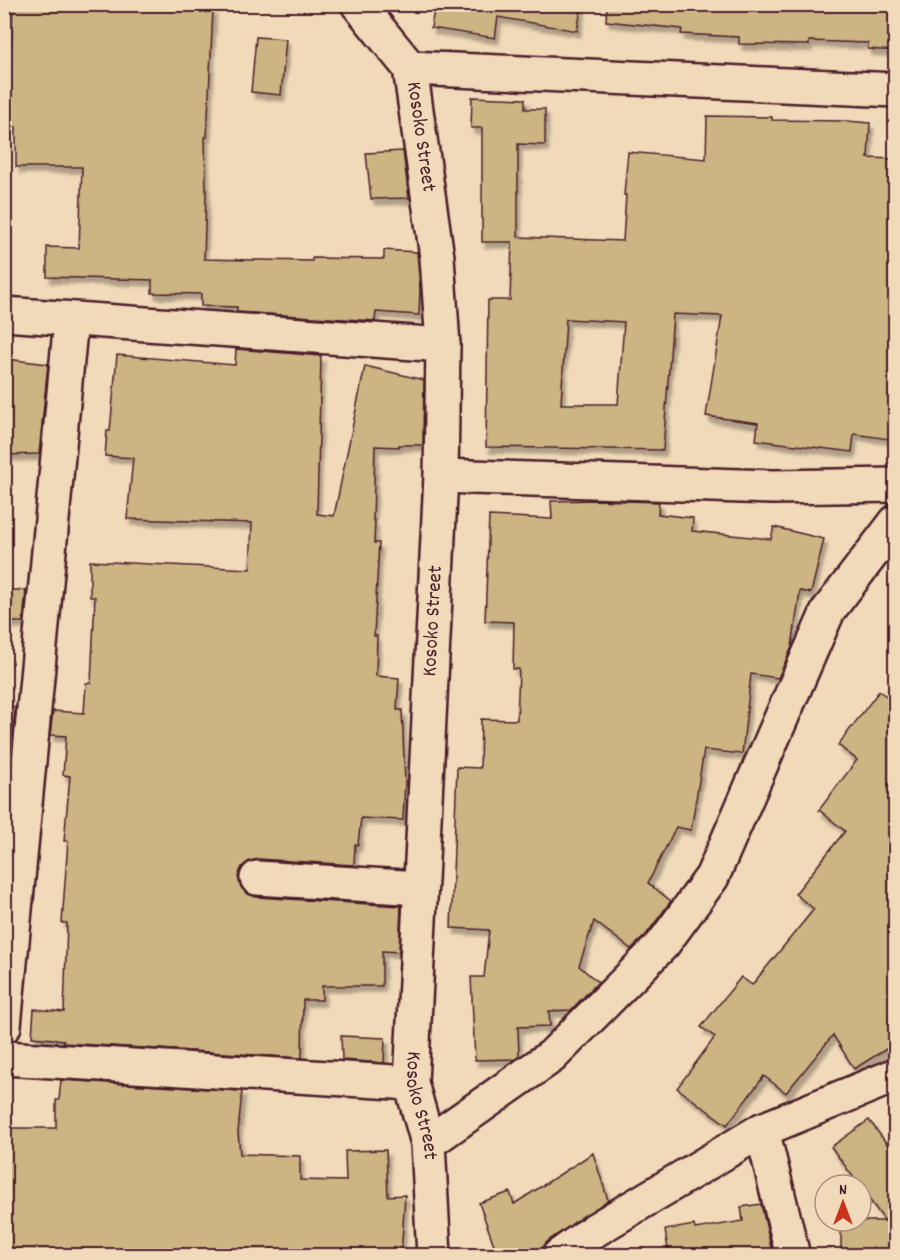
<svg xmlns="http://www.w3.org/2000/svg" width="900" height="1260" viewBox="0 0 900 1260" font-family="Dekko,sans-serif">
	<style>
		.building { fill: #ccb483; stroke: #4a1f2b; stroke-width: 1.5; fill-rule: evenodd; filter: url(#shadow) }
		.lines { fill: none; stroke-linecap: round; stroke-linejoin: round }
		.minor-casing { stroke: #4a1f2b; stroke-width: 38 }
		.minor { stroke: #f1dab9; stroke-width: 33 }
		.labels { text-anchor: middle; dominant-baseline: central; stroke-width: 5; stroke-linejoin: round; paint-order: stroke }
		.street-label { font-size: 21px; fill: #4a1f2b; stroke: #f1dab9 }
	</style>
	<defs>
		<filter id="shadow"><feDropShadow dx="3.5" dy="6" stdDeviation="1.5" flood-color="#0004"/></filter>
	</defs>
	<rect width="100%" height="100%" fill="#f1dab9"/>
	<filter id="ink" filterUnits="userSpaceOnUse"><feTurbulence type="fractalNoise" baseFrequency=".0167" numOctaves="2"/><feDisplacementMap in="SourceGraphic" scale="12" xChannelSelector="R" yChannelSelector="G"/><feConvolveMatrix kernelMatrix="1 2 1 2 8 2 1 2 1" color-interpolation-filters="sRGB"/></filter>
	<g filter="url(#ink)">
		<!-- building -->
		<g class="building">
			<polygon points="13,4 161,4 161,7 213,9 207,137 205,137 206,194 204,259 312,261 312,258 384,259 384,250 417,252 420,289 419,315 376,312 375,321 237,312 237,307 201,306 201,294 152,293 152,280 47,277 47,247 79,248 82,167 16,167 16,127 8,127"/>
			<polygon points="435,4 582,4 577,31 498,17 495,38 431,28"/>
			<polygon points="607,4 896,4 896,51 868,49 868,43 809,41 809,45 739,44 739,37 681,34 682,29 606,21"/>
			<polygon points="256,37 286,39 281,95 251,92"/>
			<path d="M472,97L525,99V109H545V145L518,144V237L623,241L626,195H624L628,152L706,159L707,116L772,117V120L847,121L870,123L868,158L896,159V440L854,434L852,452L756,440L758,423L706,416L722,316L673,314L663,450L486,447L488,300H510L512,242H482V128H471ZM566,319L624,322L618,404H561Z"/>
			<polygon points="403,151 409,198 371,199 366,153"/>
			<polygon points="236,349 321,356 317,514 334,516 365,366 424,380 423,445 399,445 399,447 375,446 373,521 375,521 374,543 379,543 374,636 377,636 376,676 399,678 397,710 402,710 405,782 403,820 361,818 358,845 355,844 354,865 258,859 248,862 242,867 238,877 241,887 246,893 256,897 401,906 399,952 382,951 382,986 322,986 322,1000 303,1000 302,1058 63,1043 64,1040 32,1037 34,1009 64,1012 67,923 62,923 68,841 64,841 70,776 63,775 66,736 50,735 53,711 84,713 86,683 91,683 95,597 90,597 90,561 250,569 252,523 127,519 133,458 105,456 107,431 110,431 117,355 235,365"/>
			<polygon points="6,359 48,364 39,454 4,455"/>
			<polygon points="596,500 659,502 658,514 693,518 692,531 771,539 774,527 824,539 811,593 800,591 792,647 778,678 751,674 742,754 704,750 691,830 676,827 648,883 671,901 646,935 631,949 594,921 579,966 598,982 571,1010 549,1011 550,1026 518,1027 519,1056 516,1059 475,1060 471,977 484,977 489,930 451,928 457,767 480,768 481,719 517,720 519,669 513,669 514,622 485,621 489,516 552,519 551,501"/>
			<polygon points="4,590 26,590 23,622 4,622"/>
			<polygon points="879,691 896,703 896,1043 854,1069 833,1035 786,1093 764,1076 727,1125 677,1088 715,1037 701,1027 741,977 752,985 814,909 795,894 845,831 819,810 857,760 838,745"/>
			<polygon points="6,706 15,707 13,734 4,734"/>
			<polygon points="341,1036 385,1038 384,1063 342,1060"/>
			<polygon points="61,1080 242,1091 238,1132 240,1154 300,1156 300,1180 346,1181 345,1151 386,1150 388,1196 405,1195 401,1256 4,1256 7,1221 4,1221 4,1128 56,1128 56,1100 59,1100"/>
			<polygon points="869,1120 896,1156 896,1253 841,1254 841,1221 885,1221 861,1188 861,1185 859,1185 831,1147"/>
			<polygon points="593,1153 608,1200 548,1241 541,1251 535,1256 498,1256 479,1203 510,1192 514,1204"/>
			<polygon points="761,1204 773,1256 669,1256 665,1230 694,1225 695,1229 743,1221 741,1207"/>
		</g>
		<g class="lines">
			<defs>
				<g id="minor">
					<path id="s1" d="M358,4L410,68L437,257L443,345L441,476L411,1083L428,1143L434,1256"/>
					<polyline points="410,68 896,90"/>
					<polyline points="4,314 443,345"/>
					<polyline points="441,476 773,487 896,485"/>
					<polyline points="257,878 420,888"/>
					<polyline points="4,1026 71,319"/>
					<polyline points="4,1058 411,1083"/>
					<polyline points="762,1130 793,1256"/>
					<polyline points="428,1143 552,1056 663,944 712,877 828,611 896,522"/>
					<polyline points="559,1256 595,1230 762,1130 896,1075"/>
				</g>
			</defs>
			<!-- minor casing -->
			<use href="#minor" class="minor-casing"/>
			<!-- minor -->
			<use href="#minor" class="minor"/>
		</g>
	</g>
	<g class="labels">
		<!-- street labels -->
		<g class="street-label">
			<text stroke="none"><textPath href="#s1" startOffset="152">Kosoko Street</textPath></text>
			<text transform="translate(434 621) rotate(-87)">Kosoko Street</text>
			<text stroke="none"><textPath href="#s1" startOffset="1124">Kosoko Street</textPath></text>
		</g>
	</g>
	<!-- margin -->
	<rect width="900" height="1260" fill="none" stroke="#f1dab9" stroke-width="24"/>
	<rect x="12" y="12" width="876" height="1236" fill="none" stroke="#4a1f2b" stroke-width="2" filter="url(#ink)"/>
	<!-- north arrow -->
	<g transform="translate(843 1203)"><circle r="28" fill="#f1dab9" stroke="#ae8f80" stroke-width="1.5"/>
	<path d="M0-4.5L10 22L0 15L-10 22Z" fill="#c8321e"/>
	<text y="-9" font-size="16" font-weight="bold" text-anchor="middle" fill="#4a1f2b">N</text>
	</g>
</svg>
